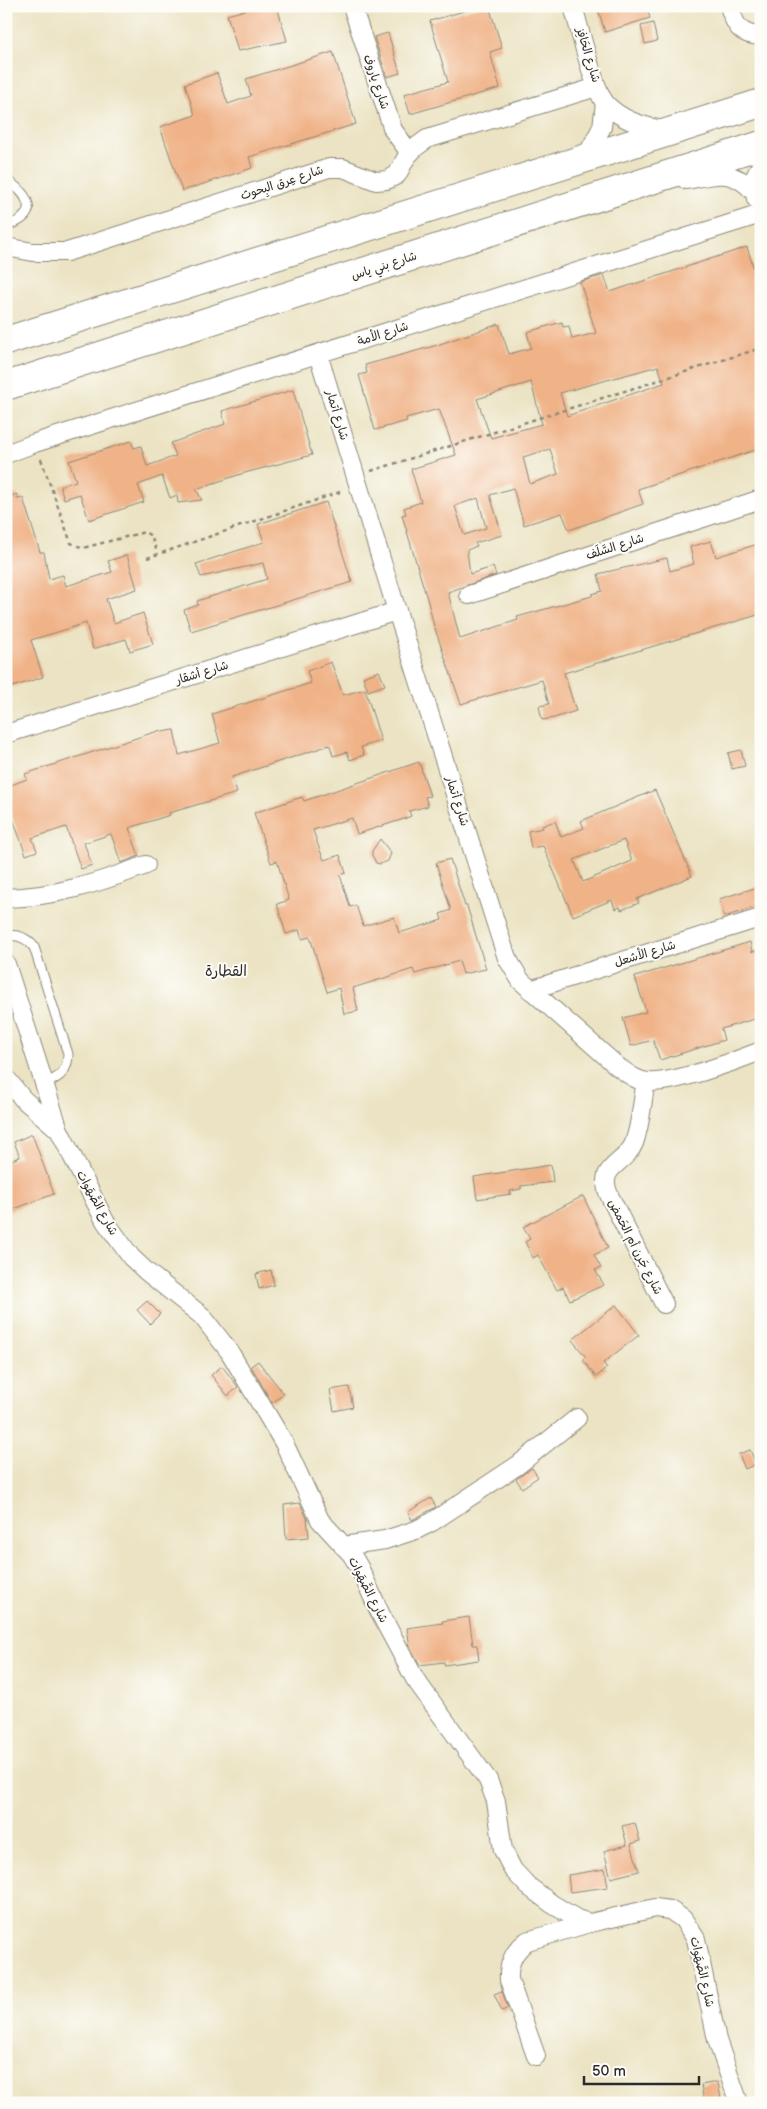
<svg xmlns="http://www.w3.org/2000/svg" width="767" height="2109" viewBox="0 0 767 2109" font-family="'Balsamiq Sans','Playpen Sans Arabic',sans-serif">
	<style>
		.building { fill: #f0b287; fill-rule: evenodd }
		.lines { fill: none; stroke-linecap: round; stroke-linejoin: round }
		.lane-casing { stroke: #8b8777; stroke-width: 11 }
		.street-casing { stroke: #8b8777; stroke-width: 20 }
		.primary-casing { stroke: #8b8777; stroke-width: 30 }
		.path { stroke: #8b8777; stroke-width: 2.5; stroke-dasharray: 4 4; stroke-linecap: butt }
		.lane { stroke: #fff; stroke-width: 9 }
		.street { stroke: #fff; stroke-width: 18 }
		.primary { stroke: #fff; stroke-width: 28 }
		.labels { text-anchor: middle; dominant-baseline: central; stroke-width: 4; stroke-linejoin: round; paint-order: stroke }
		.street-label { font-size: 12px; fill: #2b2b2b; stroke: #fdfcf7 }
		.quarter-label { font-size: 15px; fill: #2b2b2b; stroke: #fdfcf7 }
	</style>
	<rect width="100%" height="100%" fill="#fdfcf7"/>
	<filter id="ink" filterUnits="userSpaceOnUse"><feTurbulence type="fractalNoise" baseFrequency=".02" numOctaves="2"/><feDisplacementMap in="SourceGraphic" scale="10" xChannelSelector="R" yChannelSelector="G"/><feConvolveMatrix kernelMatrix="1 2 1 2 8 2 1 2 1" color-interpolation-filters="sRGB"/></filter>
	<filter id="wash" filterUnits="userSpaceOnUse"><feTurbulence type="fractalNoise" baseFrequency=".0096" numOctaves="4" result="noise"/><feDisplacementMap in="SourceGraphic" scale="20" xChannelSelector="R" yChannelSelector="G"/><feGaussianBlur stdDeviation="1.12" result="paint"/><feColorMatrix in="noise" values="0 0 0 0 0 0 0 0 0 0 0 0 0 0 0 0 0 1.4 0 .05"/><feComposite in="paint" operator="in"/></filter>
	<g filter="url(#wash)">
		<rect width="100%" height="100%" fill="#ebe3c3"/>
		<g id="blocks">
			<!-- building -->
			<g class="building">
				<polygon points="259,6 277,6 287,41 238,51 227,15"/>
				<polygon points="481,6 489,6 502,48 490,52 500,88 410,114 404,94 448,82 430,21"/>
				<polygon points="597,6 646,6 650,18 605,32"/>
				<polygon points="653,23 657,41 645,44 641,26"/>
				<polygon points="388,33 400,73 387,77 374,37"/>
				<polygon points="333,52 356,124 249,157 252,168 182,191 160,127 195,115 185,84 217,73 228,104 251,96 246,79"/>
				<path d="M747,247L761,292V448L638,489L643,504L569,530L562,513L524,525L513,488L490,495L502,535L475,543L477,546L467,550L470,574L493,567L496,575L448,592L460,639L518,620L517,617L592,596V594L602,591L598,574L667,558L670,571L694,564L690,547L711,541L716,557L761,543V614L564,673L576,711L554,718L542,720L539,706L549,704L542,680L461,704L434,626L428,602L402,515L406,514L404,508L421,502L411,469L456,455L439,409L406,418L407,421L375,430L359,375L367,373L365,365L434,346L499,324L509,354L531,348L527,332L562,322L563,327L569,326L572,339L596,333L580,282L604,275L610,292ZM658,366L664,383L567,416L560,393ZM531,382L542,424L491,438L477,399ZM550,449L558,474L530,484L523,457ZM478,498L486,528L464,535L455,506Z"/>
				<polygon points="293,390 312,455 241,474 196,489 202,500 178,503 177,495 170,498 162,476 138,485 144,502 89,520 80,494 64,499 60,486 76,481 69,461 131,441 134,448 141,446 147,466 176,456 171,443 225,424 222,411"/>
				<polygon points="17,494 17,499 23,498 40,552 44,552 49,579 63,575 66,586 112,572 108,561 127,555 137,589 106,599 114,623 143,613 153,644 130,651 126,639 93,649 86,623 64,630 31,640 43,677 6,689 6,498"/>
				<polygon points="326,502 352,582 191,631 184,610 198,605 197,601 267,579 263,563 201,577 196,564 264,542 258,524"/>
				<polygon points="331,662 343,695 365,689 381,741 361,747 364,755 350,760 347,752 333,756 330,745 232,777 237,793 169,813 170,815 129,828 139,856 121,863 111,834 84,843 92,865 81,869 66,827 32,838 37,851 26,855 6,800 6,787 27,779 25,774 161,730 162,732 174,730 179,755 220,743 212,714 311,683 307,671"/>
				<polygon points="379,671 385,685 368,691 363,677"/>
				<polygon points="741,750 745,766 732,769 728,753"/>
				<polygon points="419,762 430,796 425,797 428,806 409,811 411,816 404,819 357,834 352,818 313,830 319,848 324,860 340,855 346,873 340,875 350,907 356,905 363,926 394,917 399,933 442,920 440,914 451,910 436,863 450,859 465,906 467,906 486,969 463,974 459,961 415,974 413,969 353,988 358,1011 344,1014 339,988 327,992 310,937 302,939 299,930 286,934 277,904 289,900 277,861 271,863 254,813 302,797 304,801"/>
				<path d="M655,790L692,876L637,899L639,903L621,910L620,907L615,909L612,900L573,916L543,846L531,848L528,831L543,828L542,826L555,821L561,837L584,828L581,821ZM624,840L632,861L583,882L574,860Z"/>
				<polygon points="380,839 391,853 388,861 380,864 376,863 372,855 372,851"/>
				<polygon points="761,886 761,905 724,917 719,899"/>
				<polygon points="750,942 752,952 761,949 761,1017 721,1029 724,1040 660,1060 653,1040 631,1046 623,1018 646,1012 635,977"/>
				<polygon points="32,1134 54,1194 6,1212 6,1162 20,1157 14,1142"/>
				<polygon points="551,1165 553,1182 521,1186 521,1189 510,1191 511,1194 477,1199 474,1177"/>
				<polygon points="583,1196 608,1248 594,1255 601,1268 595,1270 604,1285 570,1300 563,1287 557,1290 538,1255 533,1258 525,1242 530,1239 523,1227"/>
				<polygon points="271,1270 274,1285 259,1289 256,1274"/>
				<polygon points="147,1301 160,1314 150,1324 137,1310"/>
				<polygon points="616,1305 639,1335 603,1363 607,1368 596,1377 583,1360 586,1357 572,1340"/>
				<polygon points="258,1361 284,1394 272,1403 251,1366"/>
				<polygon points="222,1366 238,1387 228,1396 211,1375"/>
				<polygon points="349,1387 353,1407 334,1411 330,1390"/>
				<polygon points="750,1450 756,1464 745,1469 739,1454"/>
				<polygon points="532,1468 538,1477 522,1488 516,1479"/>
				<polygon points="431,1498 436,1507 412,1520 408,1512"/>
				<polygon points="300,1503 307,1518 309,1537 286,1539 284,1505"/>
				<polygon points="469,1617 473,1645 477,1645 479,1660 444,1665 444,1662 420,1665 410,1647 407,1628 443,1623 442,1621"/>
				<polygon points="635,1823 640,1841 631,1844 639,1871 611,1878 604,1851 627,1845 622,1826"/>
				<polygon points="605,1869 608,1887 570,1892 568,1875"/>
				<polygon points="502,1991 508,2008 502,2011 494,1994"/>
				<polygon points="718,2082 721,2099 704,2102 701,2085"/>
			</g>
		</g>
	</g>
	<g filter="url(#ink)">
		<use href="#blocks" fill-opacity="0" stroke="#8b8777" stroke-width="1"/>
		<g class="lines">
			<defs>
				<g id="lane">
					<path d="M6,179C13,185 23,191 26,199C34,214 19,223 6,225"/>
					<path d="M6,936C18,934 27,938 34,947L68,1054C68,1070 60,1079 44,1083"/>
				</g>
				<g id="street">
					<polyline points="352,6 393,130 410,153"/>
					<path d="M573,6C579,26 594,91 606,104C621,120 644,127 665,130"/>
					<path d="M729,6C735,25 739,35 761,36"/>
					<polyline points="585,159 602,127 605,103"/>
					<path d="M686,180C715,175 732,167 754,192"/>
					<polyline points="756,199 754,179 761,165"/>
					<polyline points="6,247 33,252 67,252 329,168 343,168 376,181 387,180 397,175 407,156 416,147 427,139 597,87"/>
					<path d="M318,354L397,611L503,946L507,958L521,981L617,1066C627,1073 636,1081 648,1082C673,1084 736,1061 761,1051"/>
					<polyline points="6,454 35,443 761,214"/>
					<polyline points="469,595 761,499"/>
					<polyline points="6,734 397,611"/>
					<path d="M6,898C55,897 101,882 146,865"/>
					<polyline points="6,964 59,1130 105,1221 131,1257 147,1272 202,1316 229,1351 284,1443 320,1520 352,1555 359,1567 381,1615 415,1679 488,1780 496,1801 503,1850 513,1870 528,1886 552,1904 577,1919 590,1923 655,1908 670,1910 683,1919 696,1939 717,2040 739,2103"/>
					<polyline points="530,990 760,918"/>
					<polyline points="6,1078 23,1099 59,1130"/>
					<path d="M646,1082C642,1101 641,1124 634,1143C625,1166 595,1165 610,1197L664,1304"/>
					<polyline points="343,1546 385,1540 416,1530 432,1522 518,1465 577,1418"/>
					<path d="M536,2056L509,1980C508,1963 514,1951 527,1941L590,1923"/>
				</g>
				<g id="primary">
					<polyline points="6,341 761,103"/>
					<polyline points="6,386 761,145"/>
				</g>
			</defs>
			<!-- lane casing -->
			<use href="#lane" class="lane-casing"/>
			<!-- street casing -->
			<use href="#street" class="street-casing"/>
			<!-- primary casing -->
			<use href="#primary" class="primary-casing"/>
			<!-- path -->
			<g class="path">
				<polyline points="41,459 71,543 83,548 145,532 151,536 158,554"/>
				<polyline points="371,471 761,348"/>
				<polyline points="147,558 343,491"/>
			</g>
			<!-- lane -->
			<use href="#lane" class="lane"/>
			<!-- street -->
			<use href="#street" class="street"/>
			<!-- primary -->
			<use href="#primary" class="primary"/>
		</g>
	</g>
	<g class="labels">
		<!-- street labels -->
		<g class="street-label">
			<text transform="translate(588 55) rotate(73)">شارع الحَافِز</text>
			<text transform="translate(376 82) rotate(71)">شارع ياروف</text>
			<text transform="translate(282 183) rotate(-18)">شارع عِرق البِحوث</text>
			<text transform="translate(384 266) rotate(-18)">شارع بني ياس</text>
			<text transform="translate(383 334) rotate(-18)">شارع الأمة</text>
			<text transform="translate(337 415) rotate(73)">شارع أتمار</text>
			<text transform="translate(615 547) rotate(-18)">شارع السَّلَف</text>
			<text transform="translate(202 673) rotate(-17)">شارع أشقار</text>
			<text transform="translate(457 801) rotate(72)">شارع أتمار</text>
			<text transform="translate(645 954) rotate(-17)">شارع الأشعل</text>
			<text transform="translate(97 1203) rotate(61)">شارع الصَّهَوات</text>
			<text transform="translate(635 1247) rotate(63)">شارع جَرن أم الحَمض</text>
			<text transform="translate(368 1590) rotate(63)">شارع الصَّهَوات</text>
			<text transform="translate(702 1972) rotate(77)">شارع الصَّهَوات</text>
		</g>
		<!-- quarter labels -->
		<g class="quarter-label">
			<text x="226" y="971">القطارة</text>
		</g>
	</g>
	<!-- margin -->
	<rect width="767" height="2109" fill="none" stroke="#fdfcf7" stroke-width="25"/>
	<!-- scale -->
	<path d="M584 2076v8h115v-8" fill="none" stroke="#2b2b2b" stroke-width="2.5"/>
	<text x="592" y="2076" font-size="15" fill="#2b2b2b" stroke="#fdfcf7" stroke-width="4" paint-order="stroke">50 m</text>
</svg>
